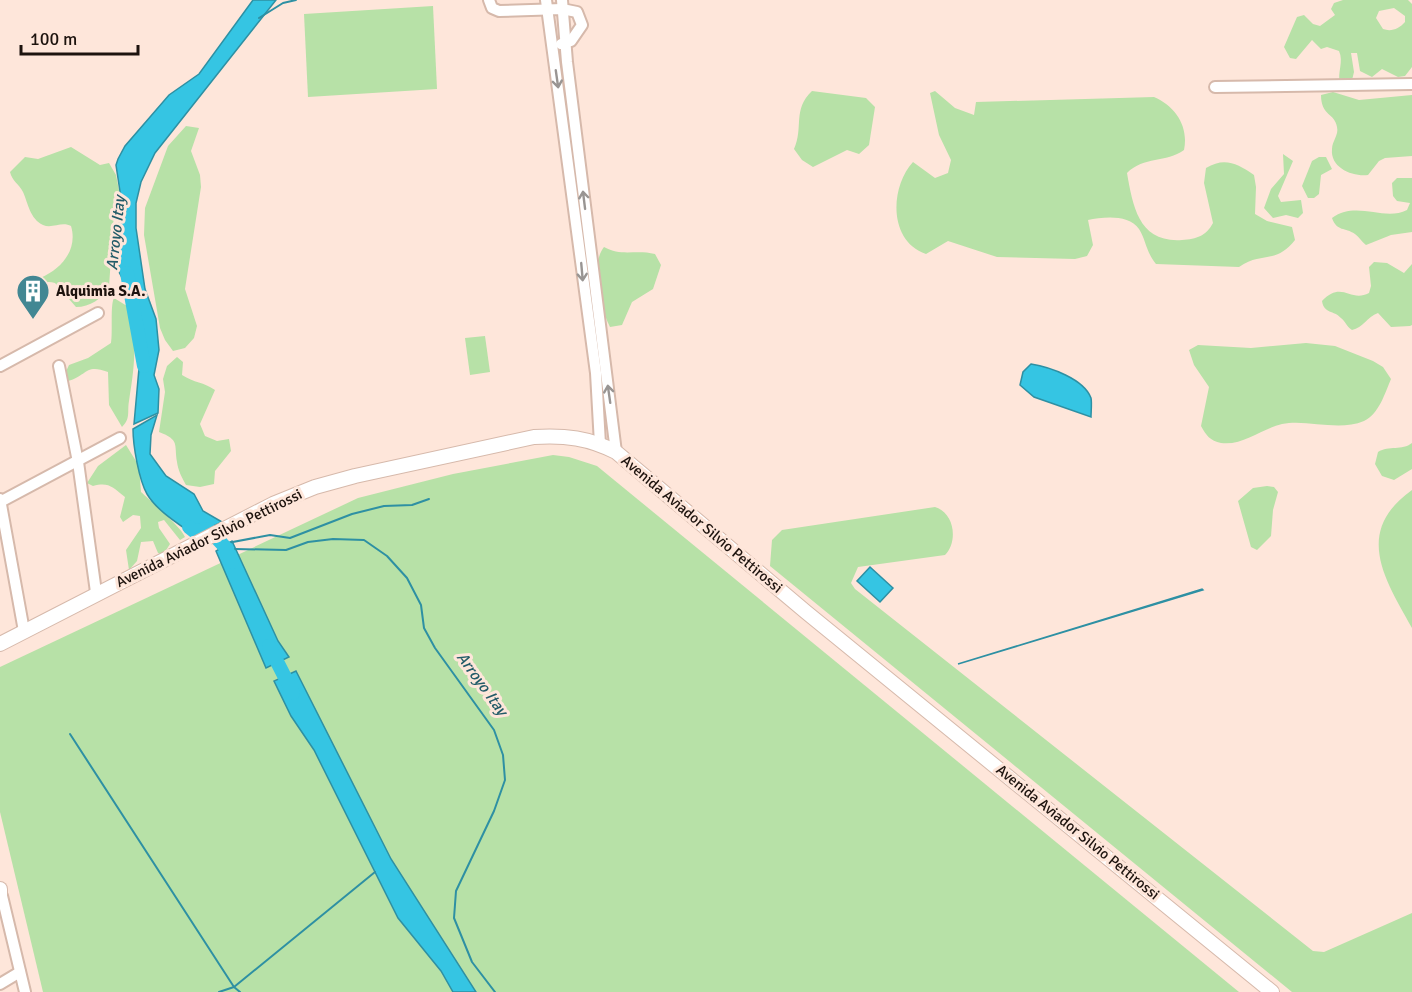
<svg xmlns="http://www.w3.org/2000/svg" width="1412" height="992" viewBox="0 0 1412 992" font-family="Signika,sans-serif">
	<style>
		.green { fill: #b7e1a7; fill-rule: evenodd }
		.water { fill: #35c5e3; stroke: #2e90a3; stroke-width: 1.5 }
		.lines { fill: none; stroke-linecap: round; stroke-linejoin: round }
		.stream { stroke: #2e90a3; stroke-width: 2 }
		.river { stroke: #35c5e3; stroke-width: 14 }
		.minor-casing { stroke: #d6b9ab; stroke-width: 14 }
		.major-casing { stroke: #d6b9ab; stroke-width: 16 }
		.minor { stroke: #fff; stroke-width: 10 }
		.major { stroke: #fff; stroke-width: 14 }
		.oneway { stroke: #999593 }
		.labels { text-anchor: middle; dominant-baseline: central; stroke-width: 6; stroke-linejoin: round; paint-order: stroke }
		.poi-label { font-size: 15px; font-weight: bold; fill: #1d130e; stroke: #fee6da; text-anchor: start }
		.street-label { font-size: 15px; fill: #1d130e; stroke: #fee6da }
		.water-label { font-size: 16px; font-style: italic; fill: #235b68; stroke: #fee6da }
	</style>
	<rect width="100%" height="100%" fill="#fee6da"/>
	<!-- green -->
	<g class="green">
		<path d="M1343,0H1408L1412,4V67L1405,76L1398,77L1382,69L1372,77L1360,71L1357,53H1351L1354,72L1351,84H1340C1337,72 1344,62 1339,51L1327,47L1321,49L1312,40L1296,59L1290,58L1284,47L1297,17L1304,15L1313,24L1320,26L1335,15L1331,9L1334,3ZM1394,8L1405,16V22C1399,29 1391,32 1383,29L1376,18L1379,11Z"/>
		<polygon points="433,6 437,89 308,97 304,14"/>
		<path d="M812,91L866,98L875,107L869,145L859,154L847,150L813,167L802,160L794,149C804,127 792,110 812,91Z"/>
		<path d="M935,91L955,108L974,115L976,102L1154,97C1175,106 1189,126 1184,150C1166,163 1144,156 1127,173C1133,207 1139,243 1182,240C1197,239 1206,236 1213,223L1204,183L1206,168C1224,157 1237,163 1254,175L1256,187L1255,214L1267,221L1292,227L1295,240C1275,265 1262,251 1239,267L1156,264C1146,252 1146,240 1139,229C1129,214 1103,217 1088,220L1093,245L1087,256L1075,259L997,257L948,241L926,254C888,241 890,187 913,162L935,178L948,173L951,160L939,135L930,93Z"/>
		<path d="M1333,92L1359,100L1412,95V156L1385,158L1379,161L1368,175C1353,177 1330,168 1332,149C1332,141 1339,135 1337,127C1335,113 1321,116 1321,95Z"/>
		<polygon points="186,126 199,128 191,151 200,175 201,187 185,289 197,326 194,338 185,348 173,351 165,340 160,328 144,235 145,208 168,146"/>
		<path d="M71,147L100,165L109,163L116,175L120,195L114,213L109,287C102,299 90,307 76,307L55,283C43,279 35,288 24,287L26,281C31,279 36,279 40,278C62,269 78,249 71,226C62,221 52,229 43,225C30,219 28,203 23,192C19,184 12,181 10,172L25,157L38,159Z"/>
		<polygon points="1283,154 1293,161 1278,196 1281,202 1301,200 1303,213 1298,218 1286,215 1273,218 1264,208 1271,189 1284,174"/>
		<polygon points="1319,157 1326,157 1332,169 1321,175 1319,194 1314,198 1308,198 1302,186 1312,161"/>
		<path d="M1397,178H1412V232L1391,235L1366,245C1362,242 1359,237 1355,234C1345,227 1337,232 1332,218C1357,200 1384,222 1407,210L1410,203L1397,201L1393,196L1392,183Z"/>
		<path d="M604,247C622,257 636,249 655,254L661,265L653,289L632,302L622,325L610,327C600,306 589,267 604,247Z"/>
		<path d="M1374,262L1387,263L1404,273L1412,264V325L1410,326L1391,327L1378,313C1367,317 1363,328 1352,330C1346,326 1346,322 1341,318C1334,310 1324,314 1322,301C1342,280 1350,303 1369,293L1371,286L1369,267Z"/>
		<path d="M114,298L127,306C139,337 134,370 129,401C127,412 131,418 122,427L109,405L108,372C85,363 87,376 68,381L63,378L69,365L88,358L111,343C113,332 110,305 114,298Z"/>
		<polygon points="485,336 490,372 470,375 465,338"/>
		<path d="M1306,343L1335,346L1373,361L1383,367L1391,379C1385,393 1379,414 1364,421C1338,432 1308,419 1282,424C1261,429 1243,446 1221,443C1210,441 1206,435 1201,426L1209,387L1194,365L1189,350L1198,345L1251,348Z"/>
		<path d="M177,357L183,362L182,375C194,383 204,382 215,390L200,424L205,436L217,441L229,439L231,451L215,471L214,484L200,487L186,485C182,478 178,470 177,462C174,444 180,440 159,432L165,392L163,379L167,366Z"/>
		<path d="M1412,443V469L1394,480L1382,476L1375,464L1378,452C1389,445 1402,451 1412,443Z"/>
		<path d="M126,445L139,466L141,492C151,501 181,527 185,537L180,540L164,520L158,522L159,528L170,544L163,555L158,553L153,541L141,542L137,561L129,570L126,550L141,528L140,516L133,515L123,522L120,517L125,497C112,487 109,482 93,486L87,483L98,466Z"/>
		<polygon points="553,455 569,457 597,466 1239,992 43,992 0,812 0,667 358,498 453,474"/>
		<polygon points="1267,486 1274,487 1278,492 1273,510 1271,536 1257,550 1251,547 1238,501 1253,488"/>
		<path d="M1412,490V628C1385,579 1353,532 1412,490Z"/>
		<path d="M935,507C955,513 958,542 945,555L858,567L851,583L855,589L1313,951L1324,952L1412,913V992H1292L770,566L772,540L782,530Z"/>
	</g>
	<!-- water -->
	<g class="water">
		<polygon points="253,0 276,0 155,153 141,182 136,203 136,228 145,289 156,319 159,350 154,375 159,389 158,413 134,424 142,335 138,307 119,272 118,236 121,198 116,165 118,159 125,146 169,95 199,74"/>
		<path d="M1031,364C1050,367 1084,379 1091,398C1092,403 1091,412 1091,417L1034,397L1020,385L1023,372Z"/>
		<path d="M157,415L151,435L150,454L166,476L194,494L203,511L222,522L194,535C179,524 157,511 147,494C139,480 133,446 133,429Z"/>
		<polygon points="232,541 278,641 289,657 266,668 216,551"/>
		<polygon points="870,567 893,588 880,602 857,581"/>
		<polygon points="1202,589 1203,590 958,664"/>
		<polygon points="296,671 391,859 476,992 453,992 441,971 398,918 314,750 291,716 274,681"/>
	</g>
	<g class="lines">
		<!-- stream -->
		<g class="stream">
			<polyline points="259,18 283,3 296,0"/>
			<polyline points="222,544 270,535 290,538 352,514 384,506 412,505 429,499"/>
			<polyline points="235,549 286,550 308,542 333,539 364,540 387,556 407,578 421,605 424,628 435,648 494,730 503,755 505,780 494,811 456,891 454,918 472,962 495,992"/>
			<polyline points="70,734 234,987 375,872"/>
			<polyline points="219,992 234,987 240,992"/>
		</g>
		<!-- river -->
		<g class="river">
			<polyline points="127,273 144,366"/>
			<polyline points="189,527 194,531 208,529 226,548 232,562"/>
			<polyline points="269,646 293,693"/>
		</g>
		<defs>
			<g id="minor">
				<polyline points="489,0 492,8 499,11 562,9 577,12 582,25 571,41 561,44"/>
				<polyline points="546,0 596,373 600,444"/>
				<polyline points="562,0 567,62 616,452"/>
				<polyline points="1215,87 1412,84"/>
				<polyline points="0,366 98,313"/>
				<polyline points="59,366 78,462 96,592"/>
				<polyline points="0,499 24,631"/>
				<polyline points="0,502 120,438"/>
				<polyline points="2,896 25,992"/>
				<polyline points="0,984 20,972"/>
			</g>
			<g id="major">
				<path d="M0,644L273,504L315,487L355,476L534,437C565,435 589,438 616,452L806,612L1272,992"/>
				<polyline points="0,889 0,896"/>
			</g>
		</defs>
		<!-- minor casing -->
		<use href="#minor" class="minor-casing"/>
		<!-- major casing -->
		<use href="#major" class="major-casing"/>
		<!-- minor -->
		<use href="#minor" class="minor"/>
		<!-- major -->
		<use href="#major" class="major"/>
	</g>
	<!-- one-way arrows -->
	<defs><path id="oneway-shaft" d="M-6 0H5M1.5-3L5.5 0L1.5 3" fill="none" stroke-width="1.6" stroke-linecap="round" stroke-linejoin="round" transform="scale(1.5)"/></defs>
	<g class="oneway">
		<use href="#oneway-shaft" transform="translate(557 79) rotate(82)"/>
		<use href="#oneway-shaft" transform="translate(584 200) rotate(-97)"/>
		<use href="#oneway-shaft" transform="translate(582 272) rotate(85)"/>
		<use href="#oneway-shaft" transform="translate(609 394) rotate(-98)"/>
	</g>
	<!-- icons -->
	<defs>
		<symbol id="building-pin" viewBox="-11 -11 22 30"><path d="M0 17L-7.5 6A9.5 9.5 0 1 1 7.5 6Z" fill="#428793" stroke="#fee6da"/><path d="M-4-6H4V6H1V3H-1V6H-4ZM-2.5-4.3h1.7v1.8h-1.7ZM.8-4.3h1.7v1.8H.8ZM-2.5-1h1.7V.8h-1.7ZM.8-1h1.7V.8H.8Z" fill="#fff"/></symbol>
	</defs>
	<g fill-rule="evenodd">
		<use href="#building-pin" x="14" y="272" width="38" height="52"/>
	</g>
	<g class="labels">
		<!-- poi labels -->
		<g class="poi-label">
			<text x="56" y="291">Alquimia S.A.</text>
		</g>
		<!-- street labels -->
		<g class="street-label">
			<text transform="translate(702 524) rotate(40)">Avenida Aviador Silvio Pettirossi</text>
			<text transform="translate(209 538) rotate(-26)">Avenida Aviador Silvio Pettirossi</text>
			<text transform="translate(1078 832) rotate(39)">Avenida Aviador Silvio Pettirossi</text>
		</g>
		<!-- water labels -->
		<g class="water-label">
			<text transform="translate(116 233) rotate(-84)">Arroyo Itay</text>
			<text transform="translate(482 684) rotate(54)">Arroyo Itay</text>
		</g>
	</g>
	<!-- scale -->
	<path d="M21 45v9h117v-9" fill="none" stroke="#1d130e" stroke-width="3"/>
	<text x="30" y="45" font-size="18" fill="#1d130e" stroke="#fee6da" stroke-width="4.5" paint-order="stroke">100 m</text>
</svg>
